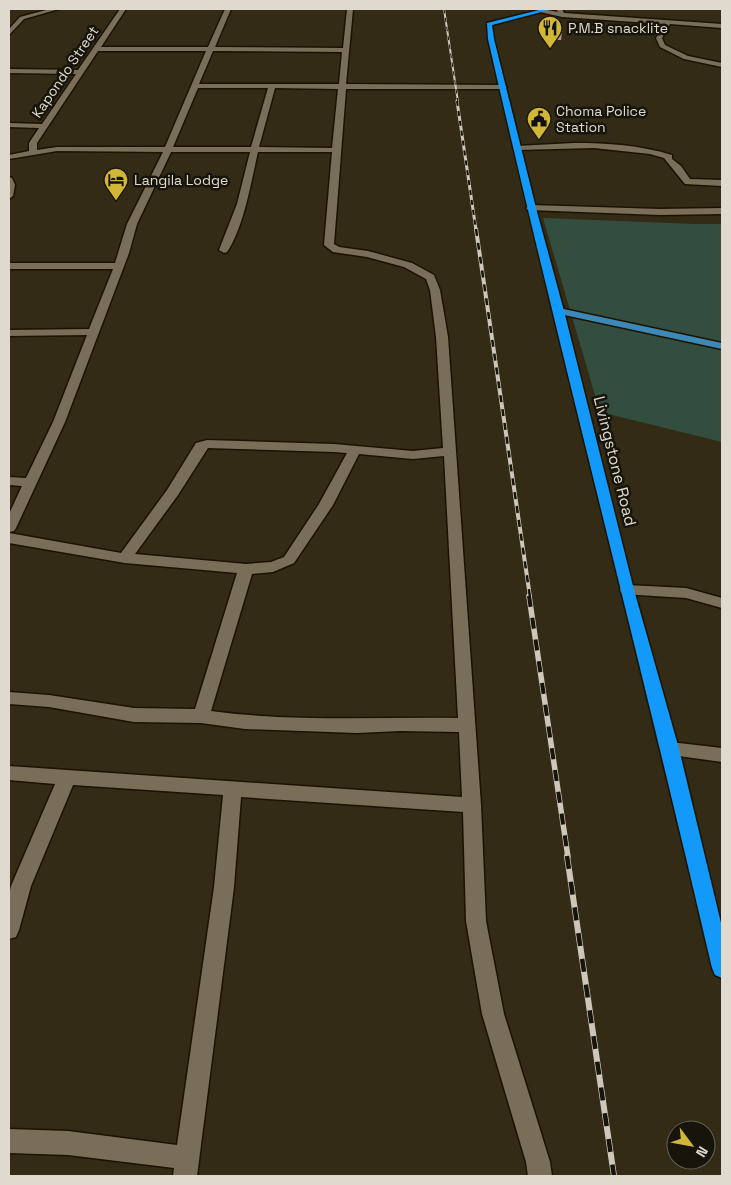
<svg xmlns="http://www.w3.org/2000/svg" width="731" height="1185" viewBox="0 0 731 1185" font-family="'Space Grotesk',sans-serif">
	<style>
		.green { fill: #334e3f }
		.lines { fill: none; stroke-linecap: round; stroke-linejoin: round }
		.minor-casing { stroke: #1b1301; stroke-width: 3 }
		.major-casing { stroke: #1b1301; stroke-width: 3 }
		.highway-casing { stroke: #1b1301; stroke-width: 3 }
		.minor { fill: #796f58; fill-rule: evenodd }
		.major { fill: #3c88b9; fill-rule: evenodd }
		.highway { fill: #1399f9; fill-rule: evenodd }
		.rail-far4-casing { stroke: #cdc6b9; stroke-width: 2 }
		.rail-far3-casing { stroke: #cdc6b9; stroke-width: 3 }
		.rail-far2-casing { stroke: #cdc6b9; stroke-width: 4 }
		.rail-far1-casing { stroke: #cdc6b9; stroke-width: 5.5 }
		.rail-casing { stroke: #cdc6b9; stroke-width: 6 }
		.rail-far4 { stroke: #17140b; stroke-width: 1; stroke-dasharray: 4.5; stroke-linecap: butt }
		.rail-far3 { stroke: #17140b; stroke-width: 2; stroke-dasharray: 5; stroke-linecap: butt }
		.rail-far2 { stroke: #17140b; stroke-width: 2.5; stroke-dasharray: 7; stroke-linecap: butt }
		.rail-far1 { stroke: #17140b; stroke-width: 4; stroke-dasharray: 11; stroke-linecap: butt }
		.rail { stroke: #17140b; stroke-width: 4.5; stroke-dasharray: 13; stroke-linecap: butt }
		.wall { fill: #af988c }
		.building { fill: #cbb1a3; stroke: #8e7c72 }
		.labels { text-anchor: middle; dominant-baseline: central; stroke-width: 5; stroke-linejoin: round; paint-order: stroke }
		.far-poi-label { font-size: 14px; fill: #e0dace; stroke: #17140b; text-anchor: start }
		.far-street-label { font-size: 14px; fill: #e0dace; stroke: #17140b }
		.street-label { font-size: 16px; fill: #e0dace; stroke: #17140b }
	</style>
	<rect width="100%" height="100%" fill="#332b16"/>
	<!-- green -->
	<polygon class="green" points="543,218 695,224 722,224 722,442 600,412"/>
	<g class="lines">
		<defs>
			<g id="minor">
				<polygon points="50,9 59,9 24,19 9,35 9,29 20,17"/>
				<path d="M120,9H126L101,47H208L225,9H231L215,47L343,48L347,9H353L346,84L503,85L507,87L503,89H346L334,244L339,247L368,251L412,263L434,275L440,290L448,337L456,451L481,805L486,921L504,1014L550,1162L552,1176H528L526,1162L482,1014L466,921L463,812L241,797L234,887L197,1176H173L174,1168L68,1155L9,1153V1129L68,1131L177,1145L214,887L223,795L73,785L31,886L19,930L16,937L9,939V895L11,886L55,784L9,780V766L462,797L459,732L400,731L357,733L245,729L201,723L134,722L49,707L9,704V692L49,695L134,708L195,709L237,573L125,563L9,543V533L121,553L167,490L196,443L207,440L334,444L413,451L443,448L436,337L430,290L426,279L404,267L367,257L333,252L324,245L332,152H258C251,182 244,227 227,252L224,253L219,250L237,204L250,152H171L137,224L129,253L65,422L16,528L14,531L9,532V514L22,486L9,485V477L26,478L53,422L87,335L9,336V330L89,329L113,269H9V263H115L127,224L163,152L57,151L9,159V155L29,151V143L39,128L9,127V123L42,124L76,74L9,73V69L78,70ZM98,51H206L165,147H57L37,150V143ZM213,51L342,52L339,84H199ZM198,88H268L251,147H173ZM275,88L338,89L332,148L259,147ZM208,448L334,452L347,453L319,504L284,557L271,562L246,564L135,554L178,495ZM359,454L413,459L444,456L458,718C376,717 293,722 211,711L252,574L273,572L294,563L333,505Z"/>
				<polygon points="542,9 558,12 556,9 562,9 564,13 722,24 722,28 670,24 662,38 665,45 688,56 722,63 722,67 684,59 660,47 656,38 664,24 562,17 540,12"/>
				<path d="M574,143C608,143 639,145 672,155V159L681,166L690,179L722,180V186L685,184L664,158L650,154L594,148L517,150L513,148L517,146Z"/>
				<polygon points="9,177 12,178 15,185 13,196 9,199"/>
				<polygon points="531,205 660,209 722,208 722,214 660,215 528,210 526,208"/>
				<polygon points="627,585 686,588 722,598 722,608 686,598 622,594 620,590 622,586"/>
				<polygon points="670,742 722,748 722,762 664,754 661,749 664,744"/>
			</g>
			<polygon id="major" points="559,308 722,343 722,349 555,313 554,311 555,309"/>
			<path id="highway" d="M543,9H553L492,25L494,39L536,208L564,311L634,590L679,749L722,927V978L715,975L712,968C640,658 559,350 488,39L487,23Z"/>
		</defs>
		<!-- minor casing -->
		<use href="#minor" class="minor-casing"/>
		<!-- major casing -->
		<use href="#major" class="major-casing"/>
		<!-- highway casing -->
		<use href="#highway" class="highway-casing"/>
		<!-- minor -->
		<use href="#minor" class="minor"/>
		<!-- major -->
		<use href="#major" class="major"/>
		<!-- highway -->
		<use href="#highway" class="highway"/>
		<defs>
			<polyline id="rail-far4" points="444,9 458,102"/>
			<polyline id="rail-far3" points="457,101 476,230"/>
			<polyline id="rail-far2" points="476,229 530,597"/>
			<polyline id="rail-far1" points="529,596 568,857"/>
			<polyline id="rail" points="567,856 614,1176"/>
		</defs>
		<!-- rail-far4 casing -->
		<use href="#rail-far4" class="rail-far4-casing"/>
		<!-- rail-far3 casing -->
		<use href="#rail-far3" class="rail-far3-casing"/>
		<!-- rail-far2 casing -->
		<use href="#rail-far2" class="rail-far2-casing"/>
		<!-- rail-far1 casing -->
		<use href="#rail-far1" class="rail-far1-casing"/>
		<!-- rail casing -->
		<use href="#rail" class="rail-casing"/>
		<!-- rail-far4 -->
		<use href="#rail-far4" class="rail-far4"/>
		<!-- rail-far3 -->
		<use href="#rail-far3" class="rail-far3"/>
		<!-- rail-far2 -->
		<use href="#rail-far2" class="rail-far2"/>
		<!-- rail-far1 -->
		<use href="#rail-far1" class="rail-far1"/>
		<!-- rail -->
		<use href="#rail" class="rail"/>
	</g>
	<!-- wall -->
	<polygon class="wall" points="547,23 562,32 561,40 550,40 546,31"/>
	<!-- building -->
	<polygon class="building" points="547,23 558,23 562,32 551,32"/>
	<!-- icons -->
	<defs>
		<symbol id="restaurant-pin" viewBox="-11 -11 22 30"><path d="M0 17L-7.5 6A9.5 9.5 0 1 1 7.5 6Z" fill="#d2b736" stroke="#17140b"/><path d="M-5-6h1v4h1v-4h1v4h1v-4h1v5L-1.5 .5V6h-2V.5L-5-1ZM5-6V6H3V1.5H1.5Q1.5-4 5-6Z" fill="#111"/></symbol>
		<symbol id="civic-pin" viewBox="-11 -11 22 30"><path d="M0 17L-7.5 6A9.5 9.5 0 1 1 7.5 6Z" fill="#d2b736" stroke="#17140b"/><path d="M-.6-6.5H3V-4.5H.6V-3L4-1V1h2V6H-6V1h2V-1L-.6-3ZM-1.2 2.5V6h2.4V2.5Z" fill="#111"/></symbol>
		<symbol id="hotel-pin" viewBox="-11 -11 22 30"><path d="M0 17L-7.5 6A9.5 9.5 0 1 1 7.5 6Z" fill="#d2b736" stroke="#17140b"/><path d="M-6-4.5h1.5V1H6V5H4.5V3h-9V5H-6ZM-4 0a1.8 1.8 0 1 1 3.6 0ZM.5 0V-2.5h3Q6-2.5 6 0Z" fill="#111"/></symbol>
	</defs>
	<g fill-rule="evenodd">
		<use href="#restaurant-pin" x="536" y="14" width="28" height="38"/>
		<use href="#civic-pin" x="525" y="105" width="28" height="38"/>
		<use href="#hotel-pin" x="102" y="166" width="28" height="38"/>
	</g>
	<g class="labels">
		<!-- far-poi labels -->
		<g class="far-poi-label">
			<text x="568" y="28">P.M.B snacklite</text>
			<text x="556" y="111">Choma Police<tspan x="556" dy="16">Station</tspan></text>
			<text x="134" y="180">Langila Lodge</text>
		</g>
		<!-- far-street labels -->
		<g class="far-street-label">
			<text transform="translate(65 72) rotate(-56)">Kapondo Street</text>
		</g>
		<!-- street labels -->
		<g class="street-label">
			<text transform="translate(615 461) rotate(76)">Livingstone Road</text>
		</g>
	</g>
	<!-- border -->
	<rect width="731" height="1185" fill="none" stroke="#e0dace" stroke-width="20"/>
	<!-- north arrow -->
	<g transform="translate(691 1145) rotate(122)"><circle r="24" fill="#17140b" stroke="#676359"/>
	<path d="M0-4L9 19L0 12L-9 19Z" fill="#d2b736"/>
	<text y="-8" font-size="14" font-weight="bold" text-anchor="middle" fill="#e0dace">N</text>
	</g>
</svg>
